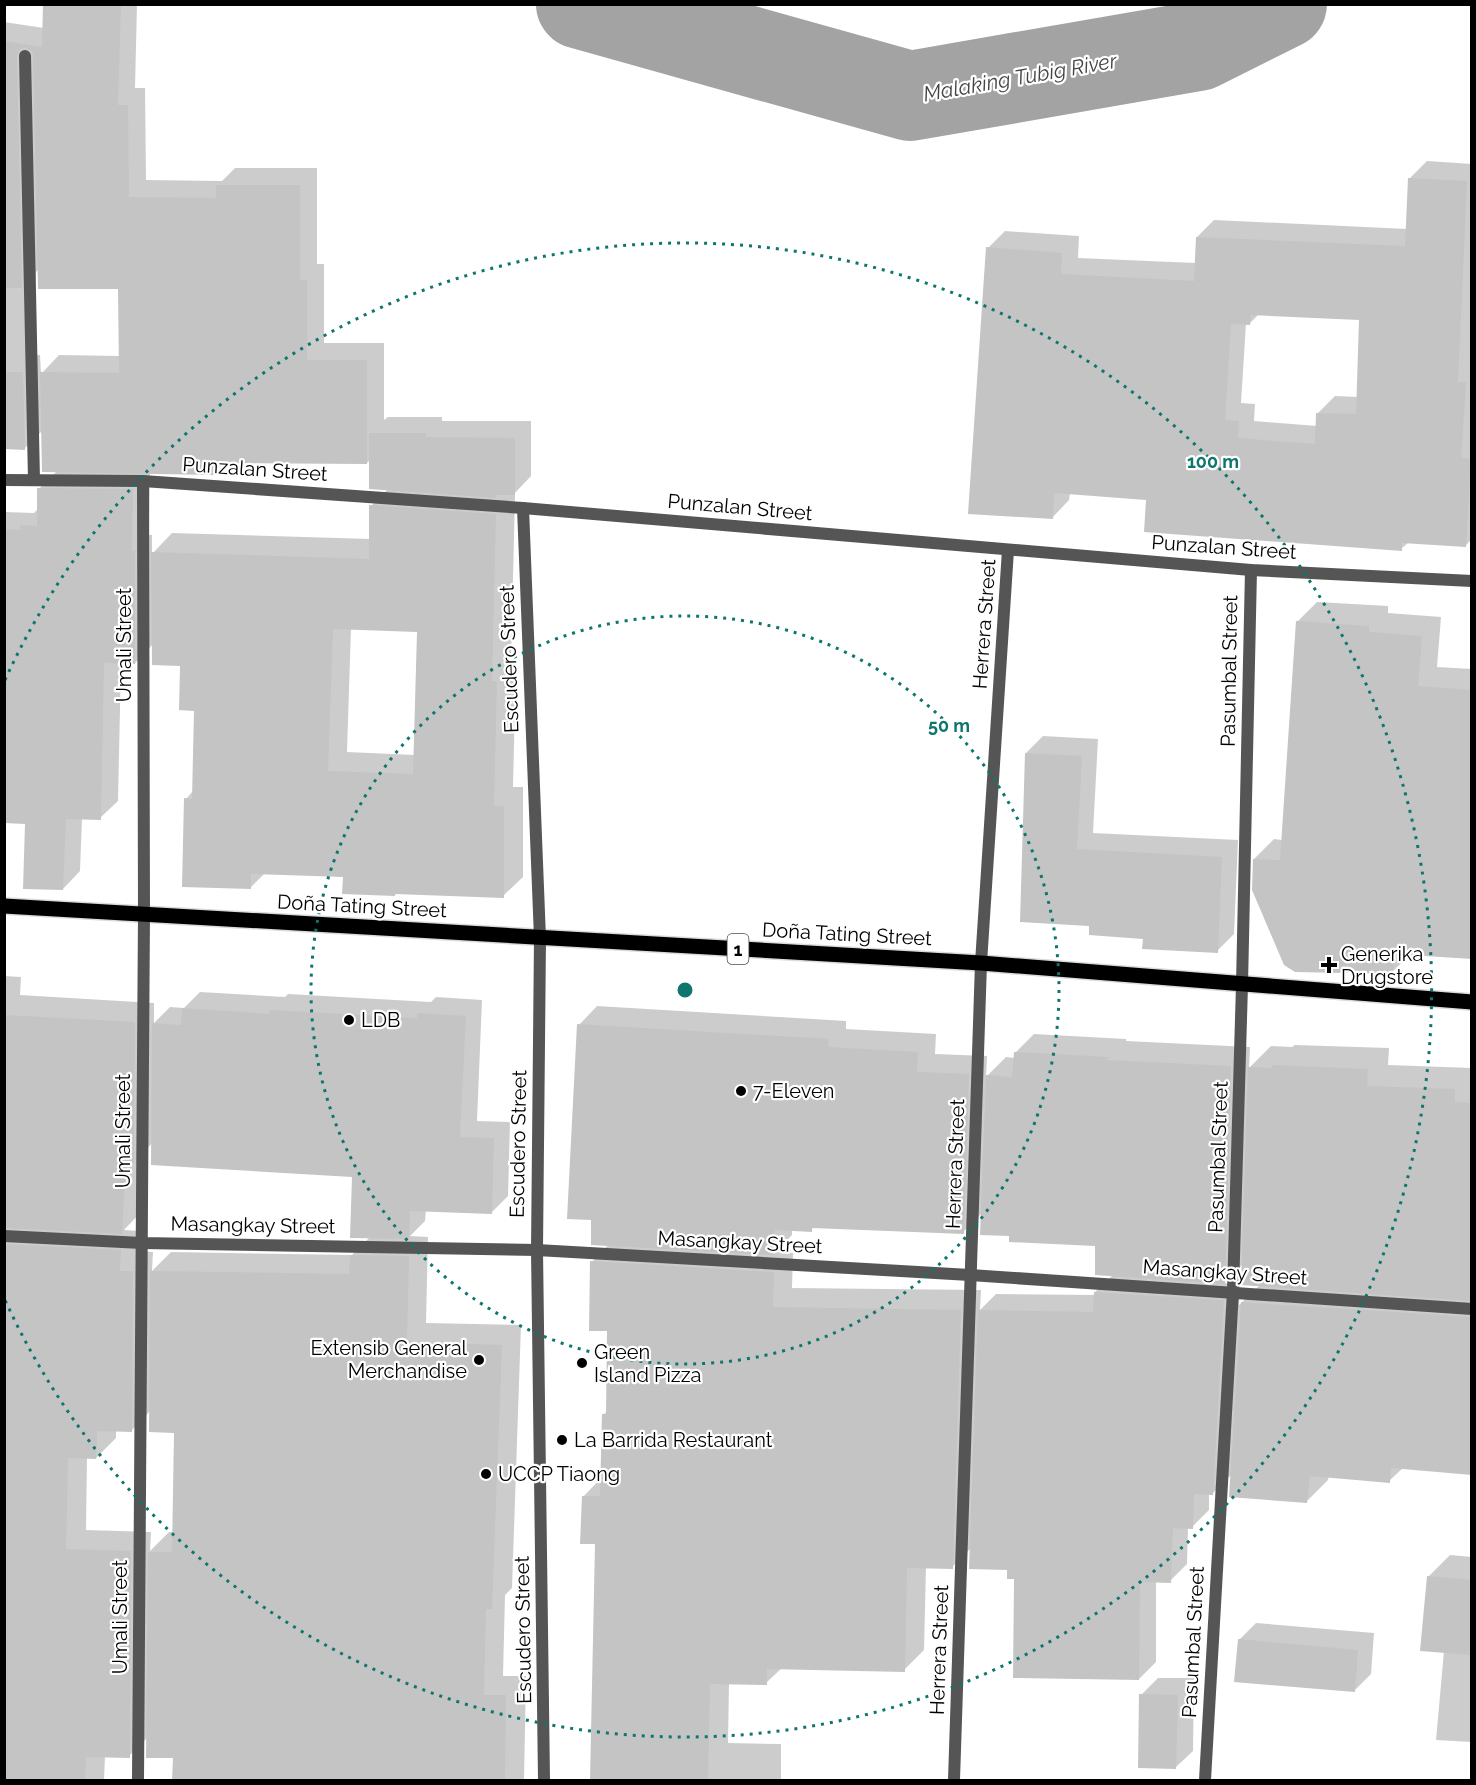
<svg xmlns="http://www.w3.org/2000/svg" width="1476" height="1785" viewBox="0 0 1476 1785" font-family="Raleway,sans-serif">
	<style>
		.shadow { fill: #0003; fill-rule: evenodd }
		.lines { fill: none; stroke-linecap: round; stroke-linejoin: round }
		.river { stroke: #a3a3a3; stroke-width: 90 }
		.building { fill: #c4c4c4; fill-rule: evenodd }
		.primary-casing { stroke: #dbdbdb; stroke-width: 18 }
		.street { stroke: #555; stroke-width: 12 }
		.primary { stroke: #000; stroke-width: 15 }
		.ring { fill: none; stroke: #0f766e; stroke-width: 3; stroke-dasharray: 3 6 }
		.poi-dot { fill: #000; stroke: #fff; stroke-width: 2 }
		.labels { text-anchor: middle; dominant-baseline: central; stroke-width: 4.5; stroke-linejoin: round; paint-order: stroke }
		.shield { fill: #fff; stroke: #4c4c4c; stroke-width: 1.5 }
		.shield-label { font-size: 18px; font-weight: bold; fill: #000 }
		.street-label { font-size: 20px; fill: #000; stroke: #fff }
		.poi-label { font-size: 20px; fill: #000; stroke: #fff; text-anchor: start }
		.water-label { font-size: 21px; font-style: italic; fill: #444; stroke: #fff }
		.centre { fill: #0f766e; stroke: #fff; stroke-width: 3 }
		.ring-label { font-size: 18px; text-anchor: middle; font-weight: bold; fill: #0f766e; stroke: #fff; stroke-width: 4.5; stroke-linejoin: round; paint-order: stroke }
	</style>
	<rect width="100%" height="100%" fill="#fff"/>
	<!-- shadow -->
	<g class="shadow">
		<path d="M44,4H137L135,88H145L146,180L222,181L235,168H317V264H324V343H384V420L388,417H442V421H531V476L513,495H515L511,662H516L513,787H523V877L503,896L397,892L395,895L345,876L265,873L250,888L186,799L193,791L196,709L182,665L153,644L135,663H121L118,801L100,818H82L80,871L63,889L27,822H4V512L34,513L39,508V489L57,471L43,430L25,448H4V22L44,28ZM39,269L119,288L120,356L59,355L41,374L40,355H33L36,272ZM371,459L388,489L371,506V539L172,533L152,554V535H149L150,473L213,474L226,461L367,463ZM351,628L418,630L415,755L347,752Z"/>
		<path d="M1427,161L1472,164V539L1465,546L1409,542L1401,549L1148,498L1070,493L1069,500L1052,518L988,248L1005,231L1079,236L1078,258L1196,263L1197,237L1214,220L1407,229L1409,179ZM1259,314L1361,319L1358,397L1335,396L1318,413L1317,426L1254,421L1255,404L1241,403L1246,323H1250Z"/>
		<polygon points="1317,602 1388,606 1388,613 1441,617 1437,667 1472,669 1472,958 1411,954 1392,972 1254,859 1274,839 1282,840 1297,622"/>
		<polygon points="1043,736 1098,739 1093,833 1238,840 1234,934 1217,951 1144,937 1091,925 1026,753"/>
		<path d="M4,976L21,977L20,995L154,1003V1023L170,1007L184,1008L200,992L285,997L288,994L431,1002L436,997L482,1000L477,1121L510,1122L508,1196L491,1213L426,1210L425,1221L410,1236L428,1237L426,1323L521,1325L512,1588L505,1595L503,1676H526L524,1780H174V1757L148,1737L129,1756H105L104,1780H5ZM152,1143L354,1175L370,1237L352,1255L171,1252L152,1271L153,1252L139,1251L140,1231L124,1230L141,1212L145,1151ZM150,1411L175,1431L174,1532H169L150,1551L151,1532L86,1530L87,1457L96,1458L116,1438V1430H132Z"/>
		<path d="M597,1006L846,1021V1029L936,1034L935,1054L987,1056L986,1077L1006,1057L1015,1058V1053L1034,1034L1126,1039V1041L1250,1047L1249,1068L1271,1046L1292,1047L1295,1045L1389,1048L1388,1065L1472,1068V1474L1403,1468L1389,1481L1329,1476L1328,1480L1307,1501L1232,1474L1212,1494L1209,1493V1510L1192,1527H1188L1187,1564L1170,1581H1156V1662L1139,1679L1016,1578L1008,1569L971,1548L952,1567H926L924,1650L904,1670L782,1668L766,1683H729L728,1743L781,1744V1780H592L596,1543L583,1497L602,1477L604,1414L608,1411L609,1330L592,1262L609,1244L593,1219L579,1025ZM982,1213L1011,1235L1097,1244L1113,1275L1095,1292V1295L996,1294L980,1310L981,1290L792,1288L793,1253L776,1252L792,1235V1229L811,1230L815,1226L963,1232ZM1244,1263L1260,1285L1239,1305L1240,1284L1224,1283Z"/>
		<polygon points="1450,1555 1472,1557 1472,1742 1436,1740 1444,1651 1428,1577"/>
		<polygon points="1256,1623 1374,1633 1371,1674 1354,1691 1239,1640"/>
		<polygon points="1158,1678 1194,1678 1193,1751 1176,1767 1141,1695"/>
	</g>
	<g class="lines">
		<!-- river -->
		<polyline class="river" points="581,4 910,96 1198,46 1282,4"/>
	</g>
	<!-- building -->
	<g class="building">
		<polygon points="43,4 121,4 118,105 128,105 129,197 216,198 216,185 300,185 300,280 307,280 307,360 367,360 367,464 214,463 214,475 42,472 40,372 119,373 118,289 38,289 33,56 32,51 25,48 20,49 17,56 22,288 4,288 4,41 42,47"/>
		<path d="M1408,178L1467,181L1458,382H1466L1461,458L1471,459L1466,547L1402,543V551L1144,532L1146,500L1054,493L1053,519L968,514L986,247L1062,253L1061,274L1194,281L1196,237L1405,246ZM1251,315L1359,320L1356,414L1316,413L1315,444L1238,438L1239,421L1225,420L1231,324L1250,325Z"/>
		<polygon points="4,372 23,372 25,450 4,449"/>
		<polygon points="369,433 426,433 426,437 515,438 515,495 496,495 496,498 369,489"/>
		<polygon points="37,488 133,489 132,551 135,551 135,664 104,663 101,820 66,819 63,890 23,889 25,824 4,823 4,529 20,530 20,525 37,526"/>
		<path d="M369,505L496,514L492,681H497L494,806H504V898L395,894V896L342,894L343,877L251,874V889L182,887L184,798L192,799L194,711L179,710L180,666L152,665L151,552L369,559ZM333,629L417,632L413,774L328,771Z"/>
		<polygon points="1296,621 1369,626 1369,632 1422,636 1418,686 1472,690 1472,959 1394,954 1393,974 1295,972 1284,965 1252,890 1253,859 1280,860"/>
		<polygon points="1025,753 1082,756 1077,849 1222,857 1218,953 1142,949 1143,939 1089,935 1089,926 1020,922"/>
		<polygon points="182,1008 269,1014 270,1010 417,1018 417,1013 466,1016 460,1137 494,1138 492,1214 410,1211 409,1239 350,1238 352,1177 151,1165 152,1023 181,1025"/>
		<polygon points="4,1015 135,1022 134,1164 126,1163 122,1234 4,1228"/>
		<polygon points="577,1024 829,1039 828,1047 918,1052 917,1072 969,1074 964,1234 812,1228 812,1232 775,1230 774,1255 591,1245 591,1220 567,1219"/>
		<polygon points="1014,1052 1108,1057 1107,1060 1231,1066 1225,1284 1095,1275 1095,1246 1009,1242 1009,1236 980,1235 986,1075 1012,1077"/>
		<polygon points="1272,1065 1368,1069 1367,1086 1455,1089 1455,1102 1472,1103 1472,1301 1241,1285 1248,1067 1272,1068"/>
		<polygon points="4,1244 121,1250 120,1271 133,1271 132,1432 97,1431 96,1459 68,1458 66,1549 131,1551 130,1758 86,1757 85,1780 4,1780"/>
		<polygon points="350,1255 409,1256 407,1342 502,1345 492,1609 486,1609 484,1695 506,1695 505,1780 172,1780 173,1758 146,1758 148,1552 172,1552 174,1433 149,1432 150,1271 349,1274"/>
		<polygon points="590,1261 774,1272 773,1307 961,1310 953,1569 907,1568 905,1672 767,1669 767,1685 710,1684 708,1780 590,1780 595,1544 580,1544 582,1496 600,1496 602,1414 606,1414 607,1331 589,1331"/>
		<polygon points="1094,1292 1224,1300 1213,1495 1194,1494 1193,1529 1173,1528 1171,1583 1140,1582 1139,1680 1013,1678 1014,1579 1007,1579 1007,1570 969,1569 978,1310 1093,1312"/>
		<polygon points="1241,1302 1472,1317 1472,1475 1391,1468 1390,1483 1310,1476 1307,1503 1229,1497"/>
		<polygon points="1427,1576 1472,1580 1472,1655 1420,1651"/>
		<polygon points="1238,1639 1358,1650 1355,1692 1234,1682"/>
		<polygon points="1139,1694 1178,1695 1176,1769 1138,1768"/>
	</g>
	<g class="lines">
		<defs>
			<polyline id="primary" points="4,906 981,963 1472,1002"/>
		</defs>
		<!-- primary casing -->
		<use href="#primary" class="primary-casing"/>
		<!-- street -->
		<g class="street">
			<polyline points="25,56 34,480"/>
			<polyline points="4,480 143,481 523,508 1251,570 1472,581"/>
			<polyline points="523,508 540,938 537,1250 544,1780"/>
			<polyline points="4,1236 142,1243 537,1250 970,1275 1472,1309"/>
			<polyline points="138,1780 144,914 143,481"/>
			<polyline points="954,1780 981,963 1008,550"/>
			<polyline points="1205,1780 1233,1291 1242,985 1251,570"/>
		</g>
		<!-- primary -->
		<use href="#primary" class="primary"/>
	</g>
	<!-- distance rings -->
	<g class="ring">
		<circle cx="685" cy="990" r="374"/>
		<path d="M5 680A747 747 0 1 1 5 1300"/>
	</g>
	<!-- markers -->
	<g class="poi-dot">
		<path d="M1326 956h6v6h6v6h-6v6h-6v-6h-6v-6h6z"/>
		<circle cx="349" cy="1020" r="6"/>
		<circle cx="741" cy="1091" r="6"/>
		<circle cx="479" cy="1360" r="6"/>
		<circle cx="582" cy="1363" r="6"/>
		<circle cx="562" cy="1440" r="6"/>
		<circle cx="486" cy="1474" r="6"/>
	</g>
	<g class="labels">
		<!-- shield labels -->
		<rect class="shield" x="727.5" y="934" width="21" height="30" rx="4.5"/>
		<g class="shield-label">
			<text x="738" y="949">1</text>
		</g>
		<!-- street labels -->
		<g class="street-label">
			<text transform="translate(255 469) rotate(4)">Punzalan Street</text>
			<text transform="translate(740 507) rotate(5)">Punzalan Street</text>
			<text transform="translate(1224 547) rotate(4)">Punzalan Street</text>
			<text transform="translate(984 624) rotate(-86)">Herrera Street</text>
			<text transform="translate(124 645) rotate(-90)">Umali Street</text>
			<text transform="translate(509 659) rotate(-92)">Escudero Street</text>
			<text transform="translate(1229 671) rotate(-89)">Pasumbal Street</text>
			<text transform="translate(362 906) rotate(3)">Doña Tating Street</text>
			<text transform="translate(847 934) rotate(3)">Doña Tating Street</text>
			<text transform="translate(123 1131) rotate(-90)">Umali Street</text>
			<text transform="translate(518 1144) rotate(-89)">Escudero Street</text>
			<text transform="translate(1218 1157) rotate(-88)">Pasumbal Street</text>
			<text transform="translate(955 1164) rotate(-88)">Herrera Street</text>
			<text transform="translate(253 1225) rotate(1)">Masangkay Street</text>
			<text transform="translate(740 1242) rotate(3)">Masangkay Street</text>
			<text transform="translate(1225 1272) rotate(4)">Masangkay Street</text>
			<text transform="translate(120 1617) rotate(-90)">Umali Street</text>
			<text transform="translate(523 1630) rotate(-91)">Escudero Street</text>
			<text transform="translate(1193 1642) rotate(-87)">Pasumbal Street</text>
			<text transform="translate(939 1650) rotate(-88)">Herrera Street</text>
		</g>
		<!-- poi labels -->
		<g class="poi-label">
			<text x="1341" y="954">Generika<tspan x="1341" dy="23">Drugstore</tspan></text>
			<text x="361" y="1020">LDB</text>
			<text x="753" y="1091">7-Eleven</text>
			<text x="467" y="1348" text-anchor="end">Extensib General<tspan x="467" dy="23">Merchandise</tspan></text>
			<text x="594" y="1352">Green<tspan x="594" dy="23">Island Pizza</tspan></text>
			<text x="574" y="1440">La Barrida Restaurant</text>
			<text x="498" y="1474">UCCP Tiaong</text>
		</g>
		<!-- water labels -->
		<g class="water-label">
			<text transform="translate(1020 77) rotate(-10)">Malaking Tubig River</text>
		</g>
	</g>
	<circle cx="685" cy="990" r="9" class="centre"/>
	<g class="ring-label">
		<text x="1213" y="468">100 m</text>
		<text x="949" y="732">50 m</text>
	</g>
	<!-- border -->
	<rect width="1476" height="1785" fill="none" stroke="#000000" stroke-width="12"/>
</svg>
